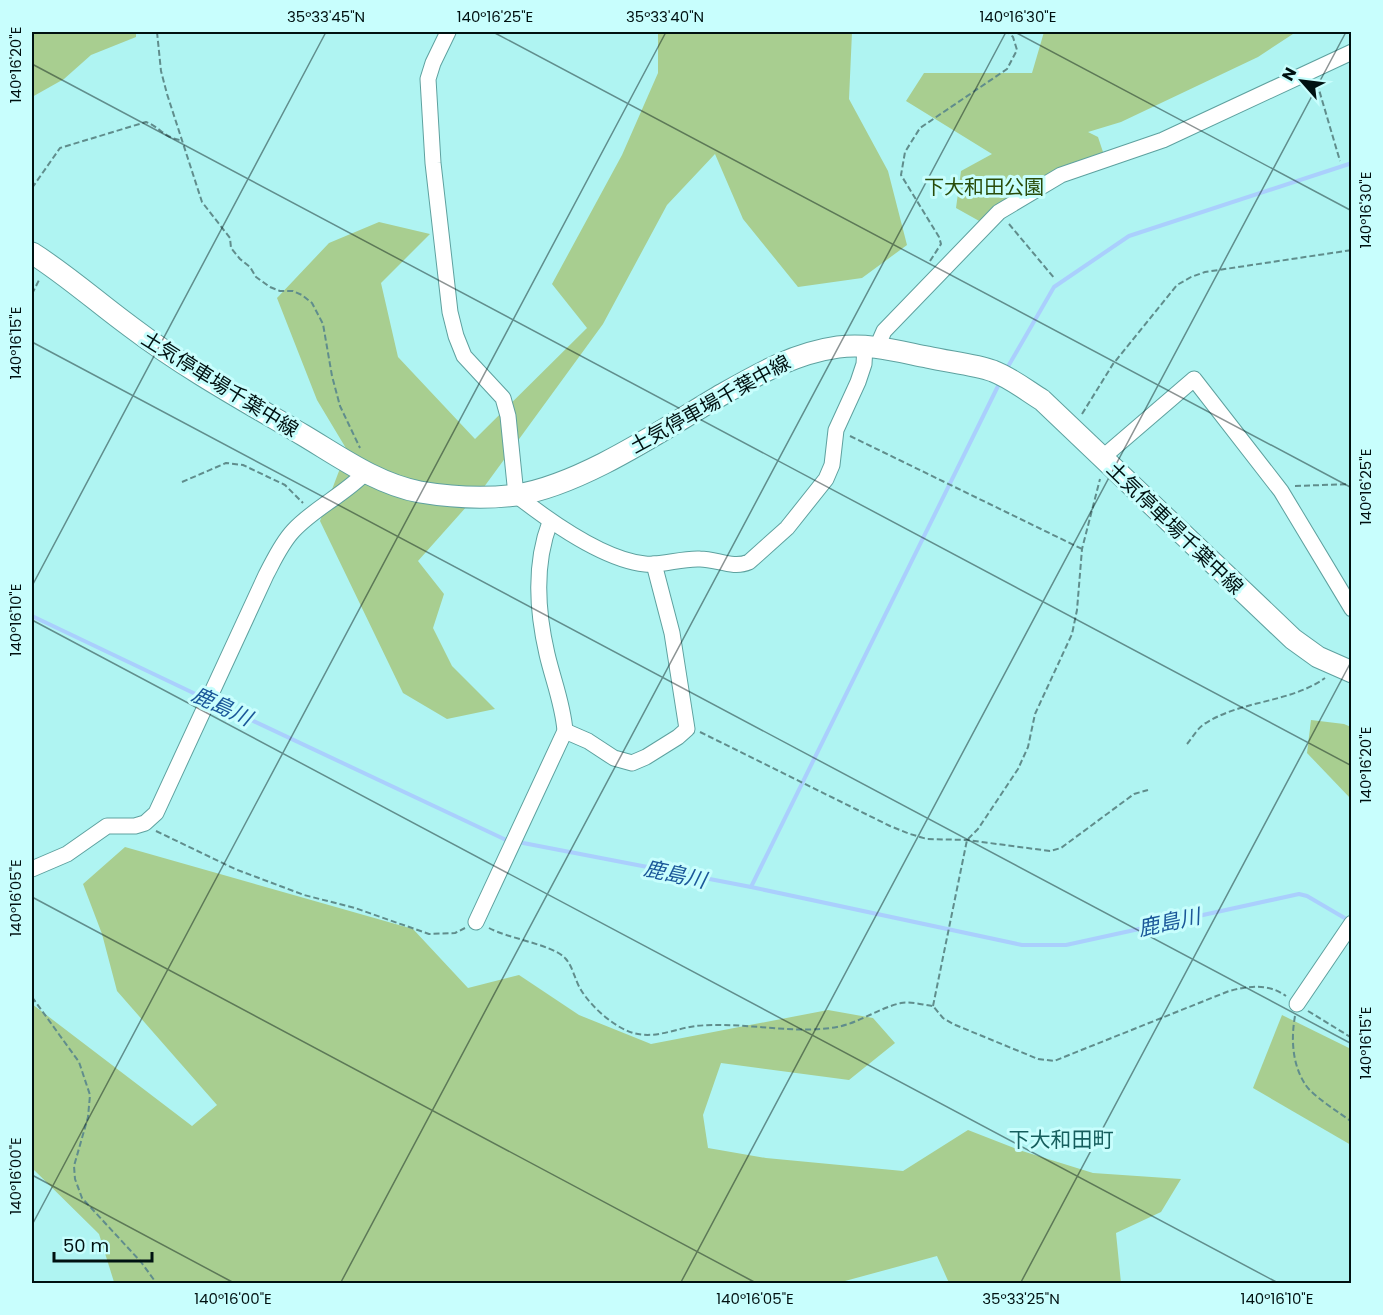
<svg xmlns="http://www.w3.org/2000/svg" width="1383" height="1315" viewBox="0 0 1383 1315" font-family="Poppins,'Noto Sans JP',sans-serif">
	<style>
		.green { fill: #a8ce90 }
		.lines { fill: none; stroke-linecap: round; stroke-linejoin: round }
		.stream { stroke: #aacffd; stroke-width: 4 }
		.street-casing { stroke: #5ea19f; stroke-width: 17 }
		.secondary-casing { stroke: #5ea19f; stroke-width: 23 }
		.path { stroke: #608d8c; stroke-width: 2; stroke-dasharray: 6 3; stroke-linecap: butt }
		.street { stroke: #fff; stroke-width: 15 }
		.secondary { stroke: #fff; stroke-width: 21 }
		.ticks { fill: none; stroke: #011; stroke-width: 1.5; stroke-opacity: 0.45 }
		.labels { text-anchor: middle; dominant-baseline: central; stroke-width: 6; stroke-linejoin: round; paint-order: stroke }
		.park-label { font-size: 20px; fill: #294c0a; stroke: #c8fefd }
		.street-label { font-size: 20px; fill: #011; stroke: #c8fefd }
		.water-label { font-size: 21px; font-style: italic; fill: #1a5799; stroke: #c8fefd }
		.neighbourhood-label { font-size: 21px; fill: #155e5d; stroke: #c8fefd }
		.neatline { fill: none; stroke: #011; stroke-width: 2 }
		.ticks-label { font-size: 15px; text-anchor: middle; fill: #011 }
	</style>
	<rect width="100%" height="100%" fill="#aff4f2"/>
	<!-- green -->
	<g class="green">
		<polygon points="32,32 136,32 136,37 91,55 64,79 32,97"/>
		<polygon points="658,32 852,32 849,99 888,171 907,245 862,278 798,287 743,219 715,154 667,205 603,324 484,487 418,561 444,594 433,628 452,666 495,709 447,719 403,693 320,521 347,450 317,400 277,298 329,243 379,222 430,234 381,283 398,357 475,439 587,328 552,284 622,155 658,73"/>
		<polygon points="1044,32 1296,32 1258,57 1121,122 1088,132 1098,137 1104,155 981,222 956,208 961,171 992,154 906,101 924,73 1032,73"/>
		<polygon points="1311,720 1344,724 1351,727 1351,799 1307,753"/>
		<polygon points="125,847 413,929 468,988 519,975 579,1015 651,1044 828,1010 873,1018 895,1043 849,1080 721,1063 703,1115 708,1148 766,1158 903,1171 968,1130 1019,1150 1093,1173 1181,1179 1161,1212 1116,1233 1121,1283 949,1283 937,1256 834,1284 112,1283 114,1282 99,1234 32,1168 32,1004 192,1126 217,1105 117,991 102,934 83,884"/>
		<polygon points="1282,1015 1351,1049 1351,1145 1253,1088"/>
	</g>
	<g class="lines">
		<!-- stream -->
		<g class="stream">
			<polyline points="1006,370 1054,287 1129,236 1352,163"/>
			<polyline points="32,616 206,699"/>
			<polyline points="213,702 504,839 510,841"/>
			<polyline points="518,842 751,887 1022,945 1066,945 1299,894 1307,896 1348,920"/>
			<polyline points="751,887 1000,382"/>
		</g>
		<defs>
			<g id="street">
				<path d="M448,32L433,63L428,79L433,163L450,312L456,336L464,356L503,398L508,416L516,495C548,520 604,560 645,564C662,566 681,558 700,559C717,559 733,569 749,562L787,528L826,479L832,465L836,430L858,382L864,364L865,346"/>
				<polyline points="877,347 884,331 999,212 1061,175 1163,140 1352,52"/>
				<polyline points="1102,458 1194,379 1281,491 1352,609"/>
				<polyline points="565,731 588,741 614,758 632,763 646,757 678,737 687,729 672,633 654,564"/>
				<path d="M32,869L67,854L107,826H135L145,823L156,813L266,575C274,560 281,544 293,531C314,508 344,495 366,472"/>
				<path d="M476,922L565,731C563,704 553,680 547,654C537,611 534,564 550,522"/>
				<polyline points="1297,1004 1352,923"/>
			</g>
			<path id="secondary" d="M32,253C67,275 98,303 131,327C185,368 245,401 303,435C340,457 377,484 420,492C450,497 486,499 516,495C582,485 665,428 723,394C760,373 795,353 838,347C868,343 897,351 927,357C948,362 973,364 993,371C1011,378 1026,390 1042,400L1293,639L1318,657L1352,672"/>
		</defs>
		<!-- street casing -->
		<use href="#street" class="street-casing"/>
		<!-- secondary casing -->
		<use href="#secondary" class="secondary-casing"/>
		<!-- path -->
		<g class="path">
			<polyline points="157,32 161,71 167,94 202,202 230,238 231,248 240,259 250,267 256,277 270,287 280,291 293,291 302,295 312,303 323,324 332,376 340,406 360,448"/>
			<polyline points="1317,83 1340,161"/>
			<path d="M32,188L60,148L146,122C160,127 163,137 180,140"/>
			<polyline points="1009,224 1055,279"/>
			<polyline points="930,261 941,244 939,237 901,175 905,152 920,128 1007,69 1017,50 1013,37 1008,32"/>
			<polyline points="32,294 40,278"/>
			<polyline points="1082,414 1113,364 1177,285 1191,277 1205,272 1352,250"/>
			<polyline points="850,436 1082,549"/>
			<polyline points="182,482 226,463 243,465 285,485 303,503"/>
			<polyline points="1295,486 1352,484"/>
			<polyline points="700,732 890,826 910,834 927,839 967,840 1050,851 1061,848 1134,794 1148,790"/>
			<path d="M1187,744C1193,737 1198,727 1206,723C1242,700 1290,703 1325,678"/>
			<polyline points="156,831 235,869 304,895 355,908 429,934 455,933 465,928"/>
			<path d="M489,928C507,938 553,945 565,958C573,966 575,981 581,990C592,1008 618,1031 638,1034C657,1038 678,1028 696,1026C743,1021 791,1035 837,1027C859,1023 879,1008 901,1003C911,1001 923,1005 933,1006L943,1018L953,1024L1038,1059L1054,1061L1229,991C1249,986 1268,983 1286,996"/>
			<polyline points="32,997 79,1062 90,1095 88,1117 74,1166 75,1179 82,1198 141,1262 157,1284"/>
			<polyline points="933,1006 967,840 978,829 1018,769 1028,747 1035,714 1072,634 1077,610 1082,549 1100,479"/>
			<polyline points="1308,1011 1352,1038"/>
			<path d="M1295,1016C1291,1038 1292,1064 1305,1084C1311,1095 1340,1113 1352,1122"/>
		</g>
		<!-- street -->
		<use href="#street" class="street"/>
		<!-- secondary -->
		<use href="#secondary" class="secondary"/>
	</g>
	<!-- ticks -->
	<path class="ticks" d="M493,32L1352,488M1015,32L1352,211M32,64L1352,766M32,342L1352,1044M32,586L326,32M32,620L1280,1284M32,897L758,1284M32,1175L236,1284M32,1225L666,32M340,1284L1006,32M680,1284L1346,32M1020,1284L1352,660"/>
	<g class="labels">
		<!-- park labels -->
		<g class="park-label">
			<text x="984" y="187">下大和田公園</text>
		</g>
		<!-- street labels -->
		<g class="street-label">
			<text transform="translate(220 384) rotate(32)">土気停車場千葉中線</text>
			<text transform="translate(710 404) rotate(-29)">土気停車場千葉中線</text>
			<text transform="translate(1175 528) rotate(44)">土気停車場千葉中線</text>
		</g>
		<!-- water labels -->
		<g class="water-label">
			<text transform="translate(222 706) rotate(25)">鹿島川</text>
			<text transform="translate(675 874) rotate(12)">鹿島川</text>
			<text transform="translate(1169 922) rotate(-12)">鹿島川</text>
		</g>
		<!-- neighbourhood labels -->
		<g class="neighbourhood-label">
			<text x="1061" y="1139">下大和田町</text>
		</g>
	</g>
	<!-- border -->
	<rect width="1383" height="1315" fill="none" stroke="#c8fefd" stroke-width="66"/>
	<!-- north arrow -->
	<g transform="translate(1302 81) rotate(298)" stroke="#c8fefd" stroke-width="4.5" paint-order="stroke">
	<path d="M0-4.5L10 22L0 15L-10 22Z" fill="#001111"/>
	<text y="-9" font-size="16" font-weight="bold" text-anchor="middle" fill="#001111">N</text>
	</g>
	<!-- scale -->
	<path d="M54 1252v9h98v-9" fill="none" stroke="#001111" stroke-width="3"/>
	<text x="63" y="1252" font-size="18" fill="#001111" stroke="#c8fefd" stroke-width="4.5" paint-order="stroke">50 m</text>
	<rect x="33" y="33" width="1317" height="1249" class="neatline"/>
	<g class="ticks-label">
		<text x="326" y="22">35°33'45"N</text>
		<text x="495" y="22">140°16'25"E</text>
		<text x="665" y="22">35°33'40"N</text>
		<text x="1018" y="22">140°16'30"E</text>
		<text transform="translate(16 65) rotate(-90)" y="5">140°16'20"E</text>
		<text transform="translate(1366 210) rotate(-90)" y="5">140°16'30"E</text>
		<text transform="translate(16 343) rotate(-90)" y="5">140°16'15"E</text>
		<text transform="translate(1366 487) rotate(-90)" y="5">140°16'25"E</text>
		<text transform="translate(16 620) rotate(-90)" y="5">140°16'10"E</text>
		<text transform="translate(1366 765) rotate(-90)" y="5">140°16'20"E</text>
		<text transform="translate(16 898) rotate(-90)" y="5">140°16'05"E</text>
		<text transform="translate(1366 1043) rotate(-90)" y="5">140°16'15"E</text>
		<text transform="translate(16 1176) rotate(-90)" y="5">140°16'00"E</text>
		<text x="233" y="1304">140°16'00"E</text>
		<text x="755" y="1304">140°16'05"E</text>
		<text x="1021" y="1304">35°33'25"N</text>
		<text x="1277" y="1304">140°16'10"E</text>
	</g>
</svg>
